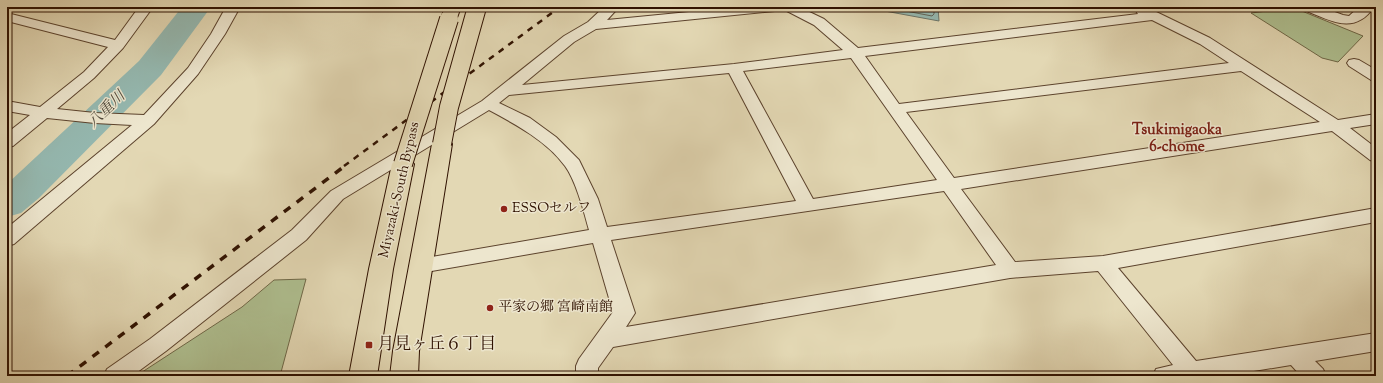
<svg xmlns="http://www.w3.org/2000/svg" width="1383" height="383" viewBox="0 0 1383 383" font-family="'Sorts Mill Goudy','Noto Serif JP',serif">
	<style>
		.green { fill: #afc091; stroke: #6f6848 }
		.water { fill: #95b9b1; stroke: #6c766a }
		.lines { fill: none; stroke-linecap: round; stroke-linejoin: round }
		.shore { stroke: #626558; stroke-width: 1 }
		.river { fill: #95b9b1; fill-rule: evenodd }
		.street-casing { stroke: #5c432d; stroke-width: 2 }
		.highway-casing { stroke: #2f1100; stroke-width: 2 }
		.street { fill: #ede6ce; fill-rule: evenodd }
		.highway { fill: #e3d8b4; fill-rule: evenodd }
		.rail-far1 { stroke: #2f1100; stroke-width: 2.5; stroke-dasharray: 6 6; stroke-linecap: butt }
		.rail { stroke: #2f1100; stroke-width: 3.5; stroke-dasharray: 8 8; stroke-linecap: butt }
		.highway-bridge-casing { stroke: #2f1100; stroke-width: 20; stroke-linecap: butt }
		.highway-bridge { stroke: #e3d8b4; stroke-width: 18 }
		.poi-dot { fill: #8f2418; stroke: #ede6ce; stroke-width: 1.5 }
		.labels { text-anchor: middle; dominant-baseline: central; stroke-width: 3; stroke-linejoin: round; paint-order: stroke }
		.street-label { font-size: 14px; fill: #2f1100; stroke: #ede6ce }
		.poi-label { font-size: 14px; fill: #2f1100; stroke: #ede6ce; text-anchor: start }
		.water-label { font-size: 15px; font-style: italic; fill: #534c3e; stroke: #ede6ce }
		.neighbourhood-label { font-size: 15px; font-weight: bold; fill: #7a1f14; stroke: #ede6ce }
		.near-poi-label { font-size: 17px; fill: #2f1100; stroke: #ede6ce; text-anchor: start }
	</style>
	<rect width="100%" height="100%" fill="#e3d8b4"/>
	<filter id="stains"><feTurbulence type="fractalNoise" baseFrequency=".005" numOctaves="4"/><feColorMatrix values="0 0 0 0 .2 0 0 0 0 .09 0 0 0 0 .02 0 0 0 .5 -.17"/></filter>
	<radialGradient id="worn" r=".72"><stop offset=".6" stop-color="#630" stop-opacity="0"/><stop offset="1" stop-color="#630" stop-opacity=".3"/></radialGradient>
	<!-- green -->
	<g class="green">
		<polygon points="1275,7 1292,7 1363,36 1338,62 1322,58 1251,13 1267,11"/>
		<polygon points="306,279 280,376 136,376 242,307 274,280"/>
	</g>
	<!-- water -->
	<polygon class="water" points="863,7 938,7 939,21"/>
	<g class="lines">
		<!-- shore -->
		<polyline class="shore" points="885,7 932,16 934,14 934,7"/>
		<!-- river -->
		<polygon class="river" points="182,7 211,7 161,75 39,198 21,213 7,217 7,184 139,61"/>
		<defs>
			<g id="street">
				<polygon points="139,7 153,7 123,48 94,78 57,109 95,113 144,115 188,68 211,34 226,7 240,7 225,34 198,74 154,124 14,244 7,246 7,228 132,125 95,123 47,118 13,146 7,147 7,133 30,115 7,111 7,101 40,107 84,72 108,47 7,21 7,13 115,40"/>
				<path d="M604,7H619L607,20L740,7H799L824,19L858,48L1138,14L1136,11L1138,8H1148L1210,38L1338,120L1376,114V124L1350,128L1376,148V162L1370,160L1332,131L961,189L1015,262L1103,256L1376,208V222L1118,268L1196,361L1376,333V351L1315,361L1323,369L1326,376H1301L1291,365L1223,376H1153L1156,369L1173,365L1098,271L1010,278L613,347L598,368V376H576V366L579,359L613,312L593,243L420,273L413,271L410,266L413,261L420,259L589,230C584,212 576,181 565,166C547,141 515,124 489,110L343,199L306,240L166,351L132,376H104L107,369L150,339L292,230L331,191L482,101L564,36L588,22ZM785,10L814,25L843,50L734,64L522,85L574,42L596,29ZM1152,20L1200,44L1229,63L899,104L865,56ZM851,58L937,180L813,199L743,71ZM1241,71L1320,122L954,178L906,112ZM729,73L796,201L607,227L598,199L579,160L556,137L530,118L499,103L509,95ZM944,191L996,265L626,327L635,313L611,240Z"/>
				<path d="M1302,7H1321L1343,15L1349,16L1359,7H1374C1354,36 1330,20 1304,10Z"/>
				<polygon points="1354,59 1359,60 1376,70 1376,82 1371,80 1349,66 1347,63 1349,60"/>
			</g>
			<g id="highway">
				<polygon points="445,7 461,7 455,23 449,24 443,23 441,19"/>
				<polygon points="442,137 449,139 452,144 419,351 418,376 390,376 393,351 432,144 435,139"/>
				<polygon points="403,157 410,159 414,164 393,269 377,376 349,376 369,269 392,164 396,159"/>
			</g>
		</defs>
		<!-- street casing -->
		<use href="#street" class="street-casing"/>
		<!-- highway casing -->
		<use href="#highway" class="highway-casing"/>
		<!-- street -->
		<use href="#street" class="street"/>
		<!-- highway -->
		<use href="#highway" class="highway"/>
		<!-- rail-far1 -->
		<polyline class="rail-far1" points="344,166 560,7"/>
		<!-- rail -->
		<polyline class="rail" points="67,376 346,165"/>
		<defs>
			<g id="highway-bridge">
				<polyline points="442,144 449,107 477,7"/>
				<polyline points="403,164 449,19"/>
			</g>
		</defs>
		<!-- highway-bridge casing -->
		<use href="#highway-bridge" class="highway-bridge-casing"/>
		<!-- highway-bridge -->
		<use href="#highway-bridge" class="highway-bridge"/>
	</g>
	<!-- markers -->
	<g class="poi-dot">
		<circle cx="504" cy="209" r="4"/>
		<circle cx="490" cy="308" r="4"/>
		<rect x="365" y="341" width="8" height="8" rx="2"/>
	</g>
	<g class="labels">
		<!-- street labels -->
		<g class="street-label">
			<text transform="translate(400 190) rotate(-77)">Miyazaki-South Bypass</text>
		</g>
		<!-- poi labels -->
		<g class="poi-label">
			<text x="512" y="209">ESSOセルフ</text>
			<text x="498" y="308">平家の郷 宮崎南館</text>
		</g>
		<!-- water labels -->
		<g class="water-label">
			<text transform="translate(107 110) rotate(-44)">八重川</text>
		</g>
		<!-- neighbourhood labels -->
		<g class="neighbourhood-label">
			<text x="1177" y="130">Tsukimigaoka<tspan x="1177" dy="17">6-chome</tspan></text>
		</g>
		<!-- near-poi labels -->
		<g class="near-poi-label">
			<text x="377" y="345">月見ヶ丘６丁目</text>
		</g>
	</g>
	<!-- margin -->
	<rect width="1383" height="383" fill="none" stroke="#e3d8b4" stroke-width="24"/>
	<rect x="8" y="8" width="1367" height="367" fill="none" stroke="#2f1100" stroke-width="2"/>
	<rect x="12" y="12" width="1359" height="359" fill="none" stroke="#2f1100"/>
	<rect width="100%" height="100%" filter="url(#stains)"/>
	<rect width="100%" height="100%" fill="url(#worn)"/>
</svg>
